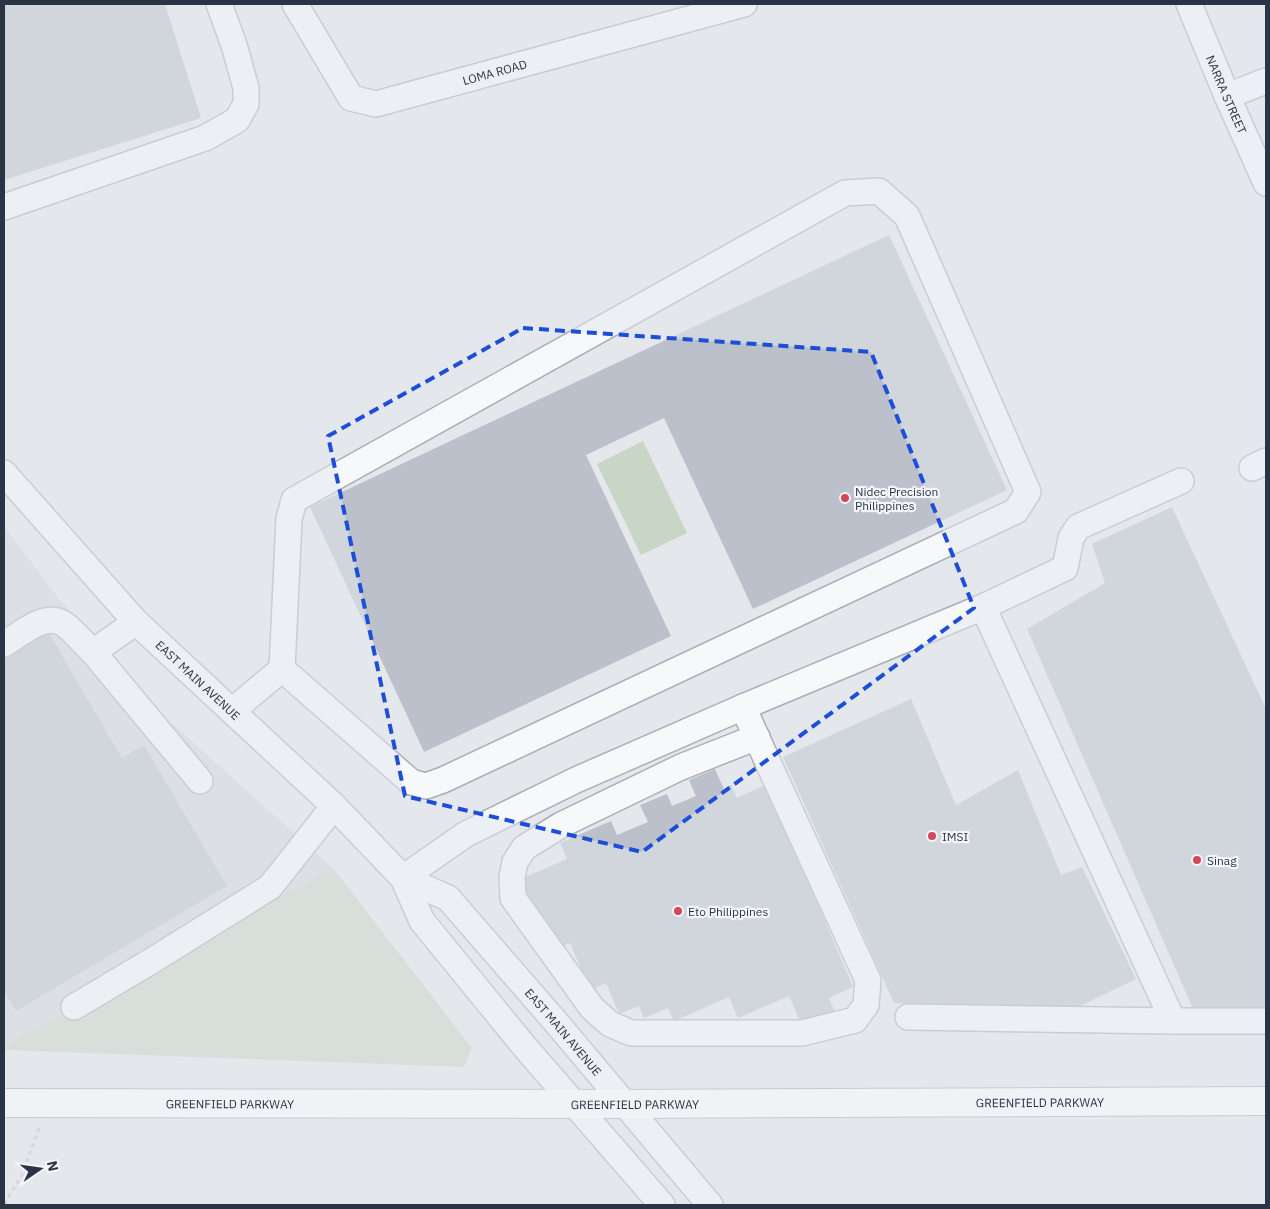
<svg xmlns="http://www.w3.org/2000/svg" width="1270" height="1209" viewBox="0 0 1270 1209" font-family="'IBM Plex Sans',sans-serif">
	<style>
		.built { fill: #d2d6de }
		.green { fill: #c9d6c5 }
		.building { fill: #bbc0ca }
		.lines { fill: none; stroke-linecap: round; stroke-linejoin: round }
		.minor-casing { stroke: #a9aeb7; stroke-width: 28 }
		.major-casing { stroke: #a3abb8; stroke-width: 30 }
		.path { stroke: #c2c5cb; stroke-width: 3; stroke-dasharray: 4 4; stroke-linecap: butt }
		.minor { stroke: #f7f8fa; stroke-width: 25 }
		.major { stroke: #fff; stroke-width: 28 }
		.marked { fill: none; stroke: #1d4ed8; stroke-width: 4; stroke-dasharray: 10 6; stroke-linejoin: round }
		.poi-dot { fill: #d1495b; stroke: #f4f6f9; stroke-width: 2 }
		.labels { text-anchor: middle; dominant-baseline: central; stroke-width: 4.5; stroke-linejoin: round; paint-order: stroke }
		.street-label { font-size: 12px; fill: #2b3445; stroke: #f4f6f9 }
		.poi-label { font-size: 12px; fill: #2b3445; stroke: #f4f6f9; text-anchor: start }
	</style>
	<rect width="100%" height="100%" fill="#e4e7ec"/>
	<!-- built -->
	<polygon class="built" points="4,526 59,599 167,719 333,868 4,1046"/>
	<!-- green -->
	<g class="green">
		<polygon points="643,441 687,533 641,555 597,464"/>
		<polygon points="333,868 472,1048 464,1067 4,1050 4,1046"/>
	</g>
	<!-- building -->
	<g class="building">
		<polygon points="4,4 165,4 201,118 4,180"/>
		<polygon points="889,235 1007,490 753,609 664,418 586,455 671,636 424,752 310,507"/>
		<polygon points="1172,507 1266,709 1266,1011 1194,1011 1027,629 1105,583 1092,544"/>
		<polygon points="44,625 122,758 144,745 227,886 16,1011 4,991 4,649"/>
		<polygon points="911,699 956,805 1018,770 1061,875 1082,867 1136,979 1076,1008 894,1003 783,757"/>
		<polygon points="715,769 724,789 731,785 737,798 767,784 853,987 829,998 835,1012 802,1026 789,996 738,1018 729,997 674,1021 668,1008 644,1018 639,1006 619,1014 606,983 590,990 570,943 552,951 521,879 567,859 560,843 611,821 617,835 648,822 640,805 667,794 672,806 696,796 689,780"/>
	</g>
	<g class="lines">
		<defs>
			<g id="minor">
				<path id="s1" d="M295,4L351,98L376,104L744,4"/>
				<path id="s2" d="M1189,4L1227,96L1266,183"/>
				<polyline points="1227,96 1266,81"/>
				<polyline points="4,207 205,138 237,120 246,104 246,88 234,45 219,4"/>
				<polyline points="1252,468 1266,461"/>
				<path id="s3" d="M4,473L136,622L334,806L403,878L422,921L524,1046L662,1205"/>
				<polyline points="983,607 1173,1021"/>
				<polyline points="136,622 93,652 200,781"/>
				<path d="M4,644C20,635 45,611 64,624C74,631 83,643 93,652"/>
				<polyline points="743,707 770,767 868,980 866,1005 855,1020 802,1033 631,1033 610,1024 592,1008 513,898 512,877 515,862 524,848 561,825 681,767 757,737"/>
				<polyline points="232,711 282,669 289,519 294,500 845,193 879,191 907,216 1028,492 1016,511 443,780 426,786 411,782 282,669"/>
				<polyline points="403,878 466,834 576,780 743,707 983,607 1065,568 1071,538 1078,527 1181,481"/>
				<path id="s4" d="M403,878L448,898L554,1020L710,1205"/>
				<polyline points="74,1007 153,960 270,887 334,806"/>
				<polyline points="908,1017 1173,1021 1266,1021"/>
			</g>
			<g id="major">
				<path id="s5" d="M4,1103L624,1104L1266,1101"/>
			</g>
		</defs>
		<!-- minor casing -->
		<use href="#minor" class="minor-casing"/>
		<!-- major casing -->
		<use href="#major" class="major-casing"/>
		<!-- path -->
		<polyline class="path" points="4,1204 22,1175 39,1128"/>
		<!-- minor -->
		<use href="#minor" class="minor"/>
		<!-- major -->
		<use href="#major" class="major"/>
	</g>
	<!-- marked area -->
	<path d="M0 0H1270V1209H0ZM523,328L871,352L974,608L642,852L405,796L328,436Z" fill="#e4e7ec" fill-opacity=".55" fill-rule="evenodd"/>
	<path class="marked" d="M523,328L871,352L974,608L642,852L405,796L328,436Z"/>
	<!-- markers -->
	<g class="poi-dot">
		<circle cx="845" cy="498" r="5"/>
		<circle cx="932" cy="836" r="5"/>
		<circle cx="1197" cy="860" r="5"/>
		<circle cx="678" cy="911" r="5"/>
	</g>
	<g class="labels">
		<!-- street labels -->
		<g class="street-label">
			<text stroke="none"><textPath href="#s1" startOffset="258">LOMA ROAD</textPath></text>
			<text stroke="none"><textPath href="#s2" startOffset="98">NARRA STREET</textPath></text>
			<text stroke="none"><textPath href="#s3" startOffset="284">EAST MAIN AVENUE</textPath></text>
			<text stroke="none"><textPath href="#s4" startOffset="226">EAST MAIN AVENUE</textPath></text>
			<text stroke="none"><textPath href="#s5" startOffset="1036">GREENFIELD PARKWAY</textPath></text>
			<text stroke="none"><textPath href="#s5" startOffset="226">GREENFIELD PARKWAY</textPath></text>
			<text stroke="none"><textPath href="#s5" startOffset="631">GREENFIELD PARKWAY</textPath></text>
		</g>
		<!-- poi labels -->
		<g class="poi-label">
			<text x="855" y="491">Nidec Precision<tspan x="855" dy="14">Philippines</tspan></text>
			<text x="942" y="836">IMSI</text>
			<text x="1207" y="860">Sinag</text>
			<text x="688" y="911">Eto Philippines</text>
		</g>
	</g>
	<!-- border -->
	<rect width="1270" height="1209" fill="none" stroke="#2b3445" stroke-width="10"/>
	<!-- north arrow -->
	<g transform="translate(40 1169) rotate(77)" stroke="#f4f6f9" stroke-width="4" paint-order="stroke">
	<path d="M0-4L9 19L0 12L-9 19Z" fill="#2b3445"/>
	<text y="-8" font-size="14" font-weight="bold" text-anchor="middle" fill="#2b3445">N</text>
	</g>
</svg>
